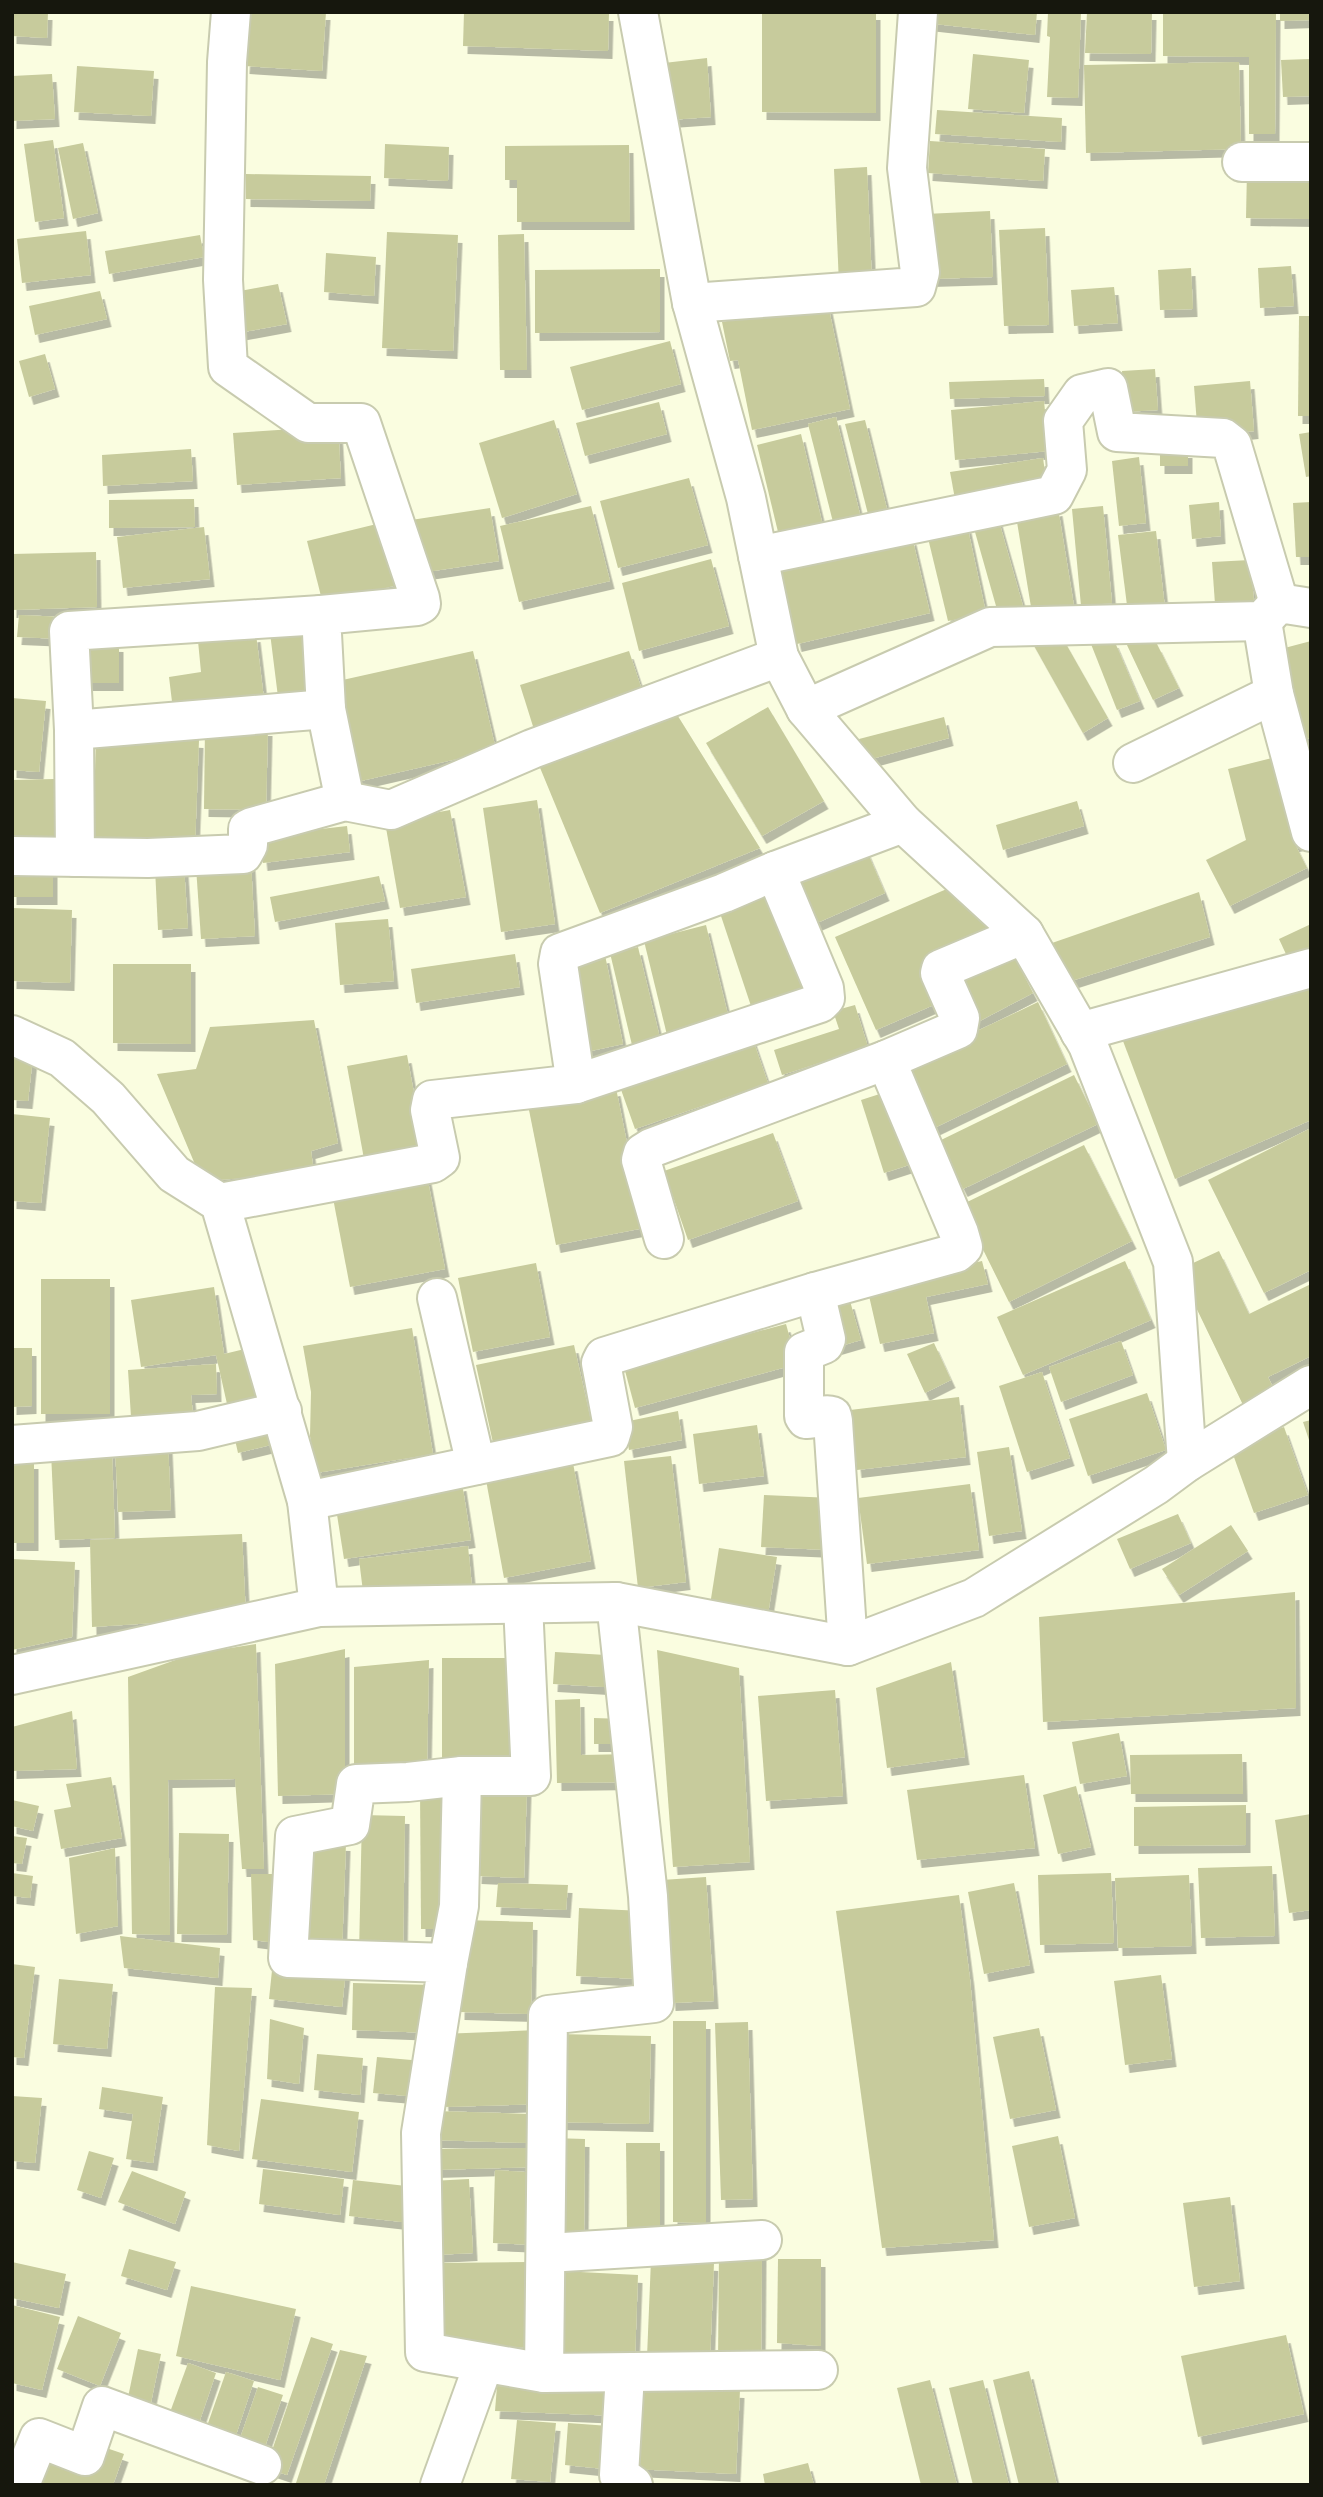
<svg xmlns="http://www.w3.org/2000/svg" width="1323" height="2497" viewBox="0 0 1323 2497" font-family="'Libre Baskerville',serif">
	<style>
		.building { fill: #c7cb9c; filter: url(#shadow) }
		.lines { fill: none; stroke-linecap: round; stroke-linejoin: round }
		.minor-casing { stroke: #c8cbaf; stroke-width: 42 }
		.minor { stroke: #fff; stroke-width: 38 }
	</style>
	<defs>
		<filter id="shadow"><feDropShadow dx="4.5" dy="8" stdDeviation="0" flood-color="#0004"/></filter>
	</defs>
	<rect width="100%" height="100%" fill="#fafde0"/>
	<!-- building -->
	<g class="building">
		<polygon points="12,12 48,12 47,38 12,36"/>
		<polygon points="249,12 326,12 322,71 245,66"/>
		<polygon points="464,12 609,13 608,51 463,46"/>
		<polygon points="762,12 876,12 876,113 762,112"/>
		<polygon points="927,12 1037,12 1035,35 926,23"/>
		<polygon points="1048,12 1081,12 1078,98 1047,97 1050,37 1047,36"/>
		<polygon points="1087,12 1152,12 1151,54 1085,53"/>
		<polygon points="1163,12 1276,12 1275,134 1249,134 1249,57 1163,56"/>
		<polygon points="1280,12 1311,12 1311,20 1280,21"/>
		<polygon points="973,54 1029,60 1024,113 968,109"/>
		<polygon points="707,58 711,117 669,120 664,63"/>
		<polygon points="1310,59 1311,96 1283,97 1281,60"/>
		<polygon points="1239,62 1241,149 1086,153 1084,65"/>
		<polygon points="77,66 154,71 151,116 74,112"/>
		<polygon points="52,74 55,119 12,121 12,76"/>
		<polygon points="937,110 1062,118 1061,142 935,134"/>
		<polygon points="53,140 64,218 35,222 24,144"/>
		<polygon points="930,141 1045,149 1043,181 928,173"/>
		<polygon points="83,143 98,213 73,219 58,148"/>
		<polygon points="385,144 449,147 448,181 384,178"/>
		<polygon points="629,145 630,222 517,222 517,180 505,180 505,146"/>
		<polygon points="867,167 872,283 839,284 834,169"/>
		<polygon points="1247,170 1311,172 1311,219 1246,218"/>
		<polygon points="246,174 371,176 370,201 246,199"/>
		<polygon points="990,211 993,277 928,279 925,214"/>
		<polygon points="1045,228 1049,325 1004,326 999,230"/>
		<polygon points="86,231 91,275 22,283 17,239"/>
		<polygon points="387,232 458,235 453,351 382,348"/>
		<polygon points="524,234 527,370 500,370 498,235"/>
		<polygon points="200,235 204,257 109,274 105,251"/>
		<polygon points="326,253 376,257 374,296 324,292"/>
		<polygon points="1291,266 1294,306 1260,308 1258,268"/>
		<polygon points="1191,268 1193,309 1160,310 1158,270"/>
		<polygon points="660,269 660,332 535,333 535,270"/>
		<polygon points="278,284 287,324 238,333 229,293"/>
		<polygon points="1114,287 1118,323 1074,326 1071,290"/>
		<polygon points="100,291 107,319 35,335 29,306"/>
		<polygon points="827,300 850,409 752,430 738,360 730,361 722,322"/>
		<polygon points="1299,316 1311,316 1311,416 1298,416"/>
		<polygon points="670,341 681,384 582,410 570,367"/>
		<polygon points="45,354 55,389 29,397 19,361"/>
		<polygon points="1155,369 1158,410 1124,412 1122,371"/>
		<polygon points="1044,379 1045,396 950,399 949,382"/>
		<polygon points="1250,381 1254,431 1198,437 1194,386"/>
		<polygon points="1044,401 1049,451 955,460 951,410"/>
		<polygon points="659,402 667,434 585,456 576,423"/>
		<polygon points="836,417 860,514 833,522 808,424"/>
		<polygon points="554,420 577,494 502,518 479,443"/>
		<polygon points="865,420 887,509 868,514 845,424"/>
		<polygon points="338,426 341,478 237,485 233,433"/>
		<polygon points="1311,432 1311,476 1306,477 1299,434"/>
		<polygon points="801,434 823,526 779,536 757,445"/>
		<polygon points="191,449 193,481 103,486 102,455"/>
		<rect x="1160" y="450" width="28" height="16"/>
		<polygon points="1139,457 1146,523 1119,526 1112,461"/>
		<polygon points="1043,458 1047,486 955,499 950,472"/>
		<polygon points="689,478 708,545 618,568 600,501"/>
		<polygon points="194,499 195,527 109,528 109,500"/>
		<polygon points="1219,502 1221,536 1192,539 1189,505"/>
		<polygon points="1311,502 1311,557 1296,557 1293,503"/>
		<polygon points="591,506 610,581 519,602 500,526"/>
		<polygon points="1103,506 1112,603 1081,606 1072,509"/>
		<polygon points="490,508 499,561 420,573 411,520"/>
		<polygon points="1058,508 1074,606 1032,613 1016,516"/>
		<polygon points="998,518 1023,606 998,613 973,525"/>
		<polygon points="389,521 405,583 323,604 307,541"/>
		<polygon points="967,525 986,613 948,621 927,534"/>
		<polygon points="204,527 210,579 123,588 117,537"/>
		<polygon points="1156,531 1165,608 1128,613 1118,535"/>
		<polygon points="912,537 930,613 797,644 779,566"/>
		<polygon points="96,552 97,607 12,610 12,554"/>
		<polygon points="711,559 729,626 639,651 622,583"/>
		<polygon points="1250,560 1254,601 1215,604 1212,562"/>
		<polygon points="19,615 64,617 63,639 17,637"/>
		<polygon points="313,619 323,699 279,705 269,625"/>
		<polygon points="256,634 265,707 174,718 169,677 201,672 198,641"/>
		<polygon points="1028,635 1062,637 1108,718 1083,733"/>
		<polygon points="1089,639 1114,640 1140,701 1117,710"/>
		<polygon points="1311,641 1311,738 1301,740 1277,650"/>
		<polygon points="78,643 119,644 119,683 77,683"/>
		<polygon points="1126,643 1157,644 1179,688 1153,700"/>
		<polygon points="473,651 496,750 352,783 329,683"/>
		<polygon points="629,651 647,705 537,739 520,685"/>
		<polygon points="12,698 46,701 39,772 12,770"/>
		<polygon points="671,705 760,848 600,913 536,758"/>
		<polygon points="768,707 824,801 762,836 706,743"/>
		<polygon points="944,717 949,738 864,761 859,739"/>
		<polygon points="205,727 268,728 266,810 204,809"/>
		<polygon points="96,735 199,740 195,846 93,842"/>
		<polygon points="1288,754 1309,841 1295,844 1307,868 1230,906 1206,860 1246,840 1228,769"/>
		<polygon points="54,779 55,843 12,844 12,780"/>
		<polygon points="537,800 555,924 501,932 483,808"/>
		<polygon points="1077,801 1084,826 1003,850 996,825"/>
		<polygon points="450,810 466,897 400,908 385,822"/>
		<polygon points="347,826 350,852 263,863 260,836"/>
		<polygon points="866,849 885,893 810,926 791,881"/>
		<polygon points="251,863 255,936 201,939 196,867"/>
		<polygon points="184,867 188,928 158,930 155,868"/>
		<rect x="12" y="868" width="41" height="29"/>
		<polygon points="379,876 385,901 275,922 270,897"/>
		<polygon points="977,876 1001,929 943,1001 876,1030 835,937"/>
		<polygon points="774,888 808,991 752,1009 718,907"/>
		<polygon points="1199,892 1210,937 1071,981 1052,943"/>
		<polygon points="12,908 72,910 70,983 12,981"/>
		<polygon points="388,919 394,981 340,985 335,923"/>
		<polygon points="1311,924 1311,958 1292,967 1279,939"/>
		<polygon points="706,925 729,1019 667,1035 644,941"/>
		<polygon points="638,947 660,1038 632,1045 610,953"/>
		<polygon points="515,954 520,987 416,1003 411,969"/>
		<polygon points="1013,954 1033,993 972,1025 951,985"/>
		<polygon points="605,955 623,1044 586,1052 568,962"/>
		<polygon points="113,964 191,964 191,1044 113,1043"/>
		<polygon points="1311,974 1311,1120 1175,1179 1120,1033"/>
		<polygon points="1038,1002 1067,1064 932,1129 902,1067"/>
		<polygon points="855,1005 868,1047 782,1075 774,1050 839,1029 833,1011"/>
		<polygon points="314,1020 338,1143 311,1151 314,1173 202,1181 157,1074 196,1069 210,1027"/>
		<polygon points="752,1037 768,1083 635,1129 619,1084"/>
		<polygon points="12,1045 34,1047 28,1101 12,1100"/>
		<polygon points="407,1055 424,1148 364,1159 347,1066"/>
		<polygon points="1074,1075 1098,1124 963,1189 939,1141"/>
		<polygon points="616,1088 644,1228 556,1245 528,1105"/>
		<polygon points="889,1091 912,1164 884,1173 861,1100"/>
		<polygon points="12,1114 50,1118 41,1203 12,1201"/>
		<polygon points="1311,1128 1311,1270 1264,1293 1208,1180"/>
		<polygon points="773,1133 798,1201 688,1240 664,1171"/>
		<polygon points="1084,1145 1132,1241 1009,1302 961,1205"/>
		<polygon points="427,1176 445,1269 350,1287 332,1193"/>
		<polygon points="1219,1251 1249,1314 1311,1284 1311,1356 1268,1377 1276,1394 1245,1409 1178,1270"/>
		<polygon points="982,1261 988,1284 926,1297 934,1333 880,1344 867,1287"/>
		<polygon points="1125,1261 1151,1320 1023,1375 997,1317"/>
		<polygon points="536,1263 550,1337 473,1352 458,1278"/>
		<rect x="41" y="1279" width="69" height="135"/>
		<polygon points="214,1287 224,1354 257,1346 279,1443 238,1453 216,1355 141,1367 131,1300"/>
		<polygon points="850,1301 861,1340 837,1347 826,1307"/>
		<polygon points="786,1324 797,1364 635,1408 624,1367"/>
		<polygon points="412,1328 433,1454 316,1473 310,1436 311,1392 303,1346"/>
		<polygon points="1121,1341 1133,1375 1061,1402 1049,1367"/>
		<polygon points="934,1343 951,1380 925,1393 907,1354"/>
		<polygon points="574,1345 591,1421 493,1443 476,1365"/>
		<polygon points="12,1348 32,1348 32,1406 12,1407"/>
		<polygon points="216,1364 217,1394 191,1395 193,1414 131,1417 128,1370"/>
		<polygon points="1042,1372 1070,1458 1027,1472 999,1386"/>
		<polygon points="1147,1393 1166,1450 1088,1476 1069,1419"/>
		<polygon points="959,1397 966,1457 857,1470 850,1410"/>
		<polygon points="678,1411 682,1440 629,1450 624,1422"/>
		<polygon points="1311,1420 1311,1443 1310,1443 1303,1422"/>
		<polygon points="757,1425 764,1476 699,1484 693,1434"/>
		<polygon points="1284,1427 1308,1495 1254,1513 1230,1446"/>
		<polygon points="168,1443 171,1510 118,1512 115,1445"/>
		<polygon points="1009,1447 1022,1531 989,1536 977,1452"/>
		<polygon points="112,1450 115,1538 55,1540 51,1452"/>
		<polygon points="671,1456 686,1582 638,1588 624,1461"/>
		<rect x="12" y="1461" width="22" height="82"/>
		<polygon points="573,1463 591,1561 504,1578 486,1480"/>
		<polygon points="462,1483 471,1540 344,1559 335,1502"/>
		<polygon points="970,1484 979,1550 867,1564 858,1498"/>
		<polygon points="764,1495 832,1498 829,1550 761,1547"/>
		<polygon points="1178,1514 1191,1543 1130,1569 1117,1539"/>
		<polygon points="1231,1525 1248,1551 1179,1595 1162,1569"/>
		<polygon points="242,1534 246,1617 92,1627 90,1540"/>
		<polygon points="468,1546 472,1587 364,1600 359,1559"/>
		<polygon points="719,1548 777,1557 768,1614 710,1605"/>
		<polygon points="12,1559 75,1562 72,1637 12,1650"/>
		<polygon points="1295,1592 1296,1708 1043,1722 1039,1617"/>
		<polygon points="256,1644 264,1869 242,1869 235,1779 168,1780 170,1935 132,1934 128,1677 192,1654"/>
		<polygon points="345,1649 345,1794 278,1796 275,1664"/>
		<polygon points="657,1650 739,1668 750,1862 673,1867"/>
		<polygon points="555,1652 623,1656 621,1688 553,1684"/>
		<polygon points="442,1658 513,1658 514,1768 442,1768"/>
		<polygon points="429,1660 427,1770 354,1770 354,1667"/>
		<polygon points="951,1662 965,1757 887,1768 876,1688"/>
		<polygon points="835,1690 843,1796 766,1801 758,1696"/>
		<polygon points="580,1699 581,1755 633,1754 633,1782 557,1783 555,1700"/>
		<polygon points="72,1711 77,1769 12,1771 12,1727"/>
		<polygon points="594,1718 624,1719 624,1744 594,1744"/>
		<polygon points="1119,1733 1127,1776 1080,1784 1072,1742"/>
		<polygon points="1242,1754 1243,1794 1131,1794 1130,1755"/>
		<polygon points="1024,1775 1035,1848 917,1860 907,1790"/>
		<polygon points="111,1777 122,1838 61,1849 54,1810 71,1807 66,1784"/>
		<polygon points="481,1785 527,1787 524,1878 477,1876"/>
		<polygon points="1076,1786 1091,1847 1058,1854 1043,1795"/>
		<polygon points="450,1787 450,1929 421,1929 420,1788"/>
		<polygon points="12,1800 39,1806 33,1831 12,1826"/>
		<polygon points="1246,1805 1246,1845 1134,1846 1134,1807"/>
		<polygon points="1311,1814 1311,1910 1289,1913 1275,1820"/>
		<polygon points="362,1815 405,1816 403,1954 359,1953"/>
		<polygon points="179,1833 229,1834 227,1935 177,1934"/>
		<polygon points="12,1836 27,1838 22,1864 12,1863"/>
		<polygon points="305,1842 346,1843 342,1951 301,1949"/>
		<polygon points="115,1848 118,1926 76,1934 69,1858"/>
		<polygon points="1272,1866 1275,1936 1201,1938 1198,1868"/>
		<polygon points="12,1873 33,1876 30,1898 12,1896"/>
		<polygon points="1111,1873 1114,1943 1040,1945 1038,1875"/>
		<polygon points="251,1874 285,1874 284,1944 253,1940"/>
		<polygon points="1189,1875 1192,1946 1118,1948 1115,1878"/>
		<polygon points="706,1877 714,2001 671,2003 662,1880"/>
		<polygon points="498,1883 568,1885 566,1910 496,1907"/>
		<polygon points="1014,1883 1030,1965 984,1974 968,1892"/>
		<polygon points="959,1895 970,1979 994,2240 882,2248 836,1911"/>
		<polygon points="579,1908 643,1911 640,1979 576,1976"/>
		<polygon points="462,1920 533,1922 531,2014 460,2012"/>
		<polygon points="120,1936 220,1948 218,1978 124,1968"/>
		<polygon points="273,1961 346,1969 342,2007 269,1999"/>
		<polygon points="12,1964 35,1967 24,2058 12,2057"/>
		<polygon points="1161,1975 1172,2059 1125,2065 1114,1981"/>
		<polygon points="59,1979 113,1984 107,2049 53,2044"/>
		<polygon points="353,1983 434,1985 433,2033 352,2030"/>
		<polygon points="215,1987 252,1988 239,2151 207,2145"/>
		<polygon points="270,2019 304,2028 299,2084 267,2079"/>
		<polygon points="673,2021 706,2021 706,2223 673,2222"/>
		<polygon points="748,2022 753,2199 721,2200 715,2023"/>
		<polygon points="1039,2028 1056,2110 1010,2119 993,2037"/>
		<polygon points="537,2030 539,2104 444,2107 441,2034"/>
		<polygon points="557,2034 651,2036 649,2124 555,2122"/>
		<polygon points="317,2054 363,2058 360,2095 314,2090"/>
		<polygon points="377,2057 423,2061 419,2097 373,2093"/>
		<polygon points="102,2087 163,2097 153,2163 126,2159 133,2114 99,2109"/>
		<polygon points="12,2096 42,2098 35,2163 12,2161"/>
		<polygon points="261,2099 359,2112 352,2172 252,2159"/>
		<polygon points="434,2111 531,2114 530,2143 433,2140"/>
		<polygon points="1058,2136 1075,2218 1029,2227 1012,2146"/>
		<polygon points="552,2138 585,2139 584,2234 551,2235"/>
		<polygon points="626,2143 660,2143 660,2228 627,2229"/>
		<polygon points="535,2148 536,2167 432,2170 431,2149"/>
		<polygon points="89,2151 114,2158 101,2198 77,2190"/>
		<polygon points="263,2169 344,2179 340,2215 259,2204"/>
		<polygon points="495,2170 540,2173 537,2245 493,2243"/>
		<polygon points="132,2171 186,2192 175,2224 118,2202"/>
		<polygon points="469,2179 473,2253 435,2255 431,2181"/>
		<polygon points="353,2180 415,2187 411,2223 349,2216"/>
		<polygon points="1230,2197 1240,2281 1194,2287 1183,2203"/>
		<polygon points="129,2249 176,2262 167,2290 121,2276"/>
		<polygon points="719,2249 762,2249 761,2364 718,2364"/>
		<polygon points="778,2259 821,2259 821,2346 777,2343"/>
		<polygon points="651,2260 714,2263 710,2359 647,2357"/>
		<polygon points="12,2262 66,2274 59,2308 12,2298"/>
		<polygon points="531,2262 533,2347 438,2348 438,2263"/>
		<polygon points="561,2271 638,2275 635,2359 559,2356"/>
		<polygon points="191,2286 296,2309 280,2380 176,2356"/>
		<polygon points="12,2305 60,2317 42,2390 12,2383"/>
		<polygon points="78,2316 121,2333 100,2386 57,2369"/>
		<polygon points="1286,2335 1304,2414 1198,2437 1181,2356"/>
		<polygon points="311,2337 333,2344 287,2475 266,2468"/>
		<polygon points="138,2349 161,2354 149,2412 126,2407"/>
		<polygon points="340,2350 367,2356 324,2485 299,2485 296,2483"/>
		<polygon points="188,2363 216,2373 198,2426 169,2415"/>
		<polygon points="1029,2371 1057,2485 1019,2485 993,2380"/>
		<polygon points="226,2372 254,2381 236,2435 207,2426"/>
		<polygon points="930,2380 957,2485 921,2485 897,2388"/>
		<polygon points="983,2380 1009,2485 973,2485 949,2388"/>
		<polygon points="497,2386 618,2391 618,2416 495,2411"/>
		<polygon points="636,2386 740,2390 736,2474 633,2469"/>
		<polygon points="258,2387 283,2395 262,2455 237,2447"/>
		<polygon points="517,2420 556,2423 550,2482 511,2479"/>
		<polygon points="33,2423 124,2454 113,2485 12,2485"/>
		<polygon points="568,2423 609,2426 605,2469 565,2465"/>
		<polygon points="808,2463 814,2485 765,2485 763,2474"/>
	</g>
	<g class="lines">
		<defs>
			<g id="minor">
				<polyline points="231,12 227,62 223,280 228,367 308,423 361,423 420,598 421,604 417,606 321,615 326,709 345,801"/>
				<polyline points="638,12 692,303 746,498 779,657 806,709 903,823 1024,934 1088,1045 1173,1262 1187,1462"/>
				<polyline points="1242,162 1311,162"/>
				<polyline points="692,303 916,287 920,272 907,168 918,12"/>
				<polyline points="758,556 1054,495 1067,470 1063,421 1082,394 1108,388 1117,432 1223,438 1232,445 1279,603"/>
				<polyline points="1262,621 1274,694 1311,832"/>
				<polyline points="806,709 990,627 1262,621 1279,603 1311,608"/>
				<polyline points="74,730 326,709"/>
				<polyline points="1133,763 1274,694"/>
				<polyline points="12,856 148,858 243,854 248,845 248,829 252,827 345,801 391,810 532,749 779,657"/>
				<polyline points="75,857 74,730 69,631 321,615"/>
				<polyline points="1080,1032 1311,968"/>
				<polyline points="12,1035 62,1058 108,1098 174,1174 220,1203 307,1501 319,1607"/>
				<polyline points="576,1084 820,1003 825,998 824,988 775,871"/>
				<polyline points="220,1203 433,1163 440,1158 430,1110 432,1100 576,1084 558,964 560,953 724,893 775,871 903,823"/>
				<polyline points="664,1239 641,1160 643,1153 651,1148 886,1060"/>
				<path d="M815,1292L826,1339L824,1344L804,1352V1416L806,1419C815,1420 823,1413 832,1416L833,1421L848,1646"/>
				<polyline points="437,1298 476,1465"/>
				<polyline points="12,1445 198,1431 282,1411"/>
				<polyline points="307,1501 610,1437 613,1427 601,1363 604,1357 815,1292 956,1253 963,1247 959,1233 886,1060 958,1029 960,1018 940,973 941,969 1024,934"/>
				<polyline points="616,1602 648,1896 654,2003 548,2015 544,2373 818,2370"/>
				<polyline points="12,1675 319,1607 616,1602 848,1646 974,1598 1156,1485 1187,1462 1311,1385"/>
				<polyline points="462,1776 408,1782 356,1784 350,1825 295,1836 288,1958 448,1963 421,2133 425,2352 544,2373"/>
				<polyline points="448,1963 459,1906 462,1776 531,1776 523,1604"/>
				<polyline points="547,2253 762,2240"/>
				<polyline points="625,2374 619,2475 633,2485"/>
				<polyline points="20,2485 39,2438 85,2456 102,2406 262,2465"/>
				<polyline points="440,2485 484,2363"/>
			</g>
		</defs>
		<!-- minor casing -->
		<use href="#minor" class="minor-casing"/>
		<!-- minor -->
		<use href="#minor" class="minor"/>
	</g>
	<!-- border -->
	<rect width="1323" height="2497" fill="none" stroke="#16170d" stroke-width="28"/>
</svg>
